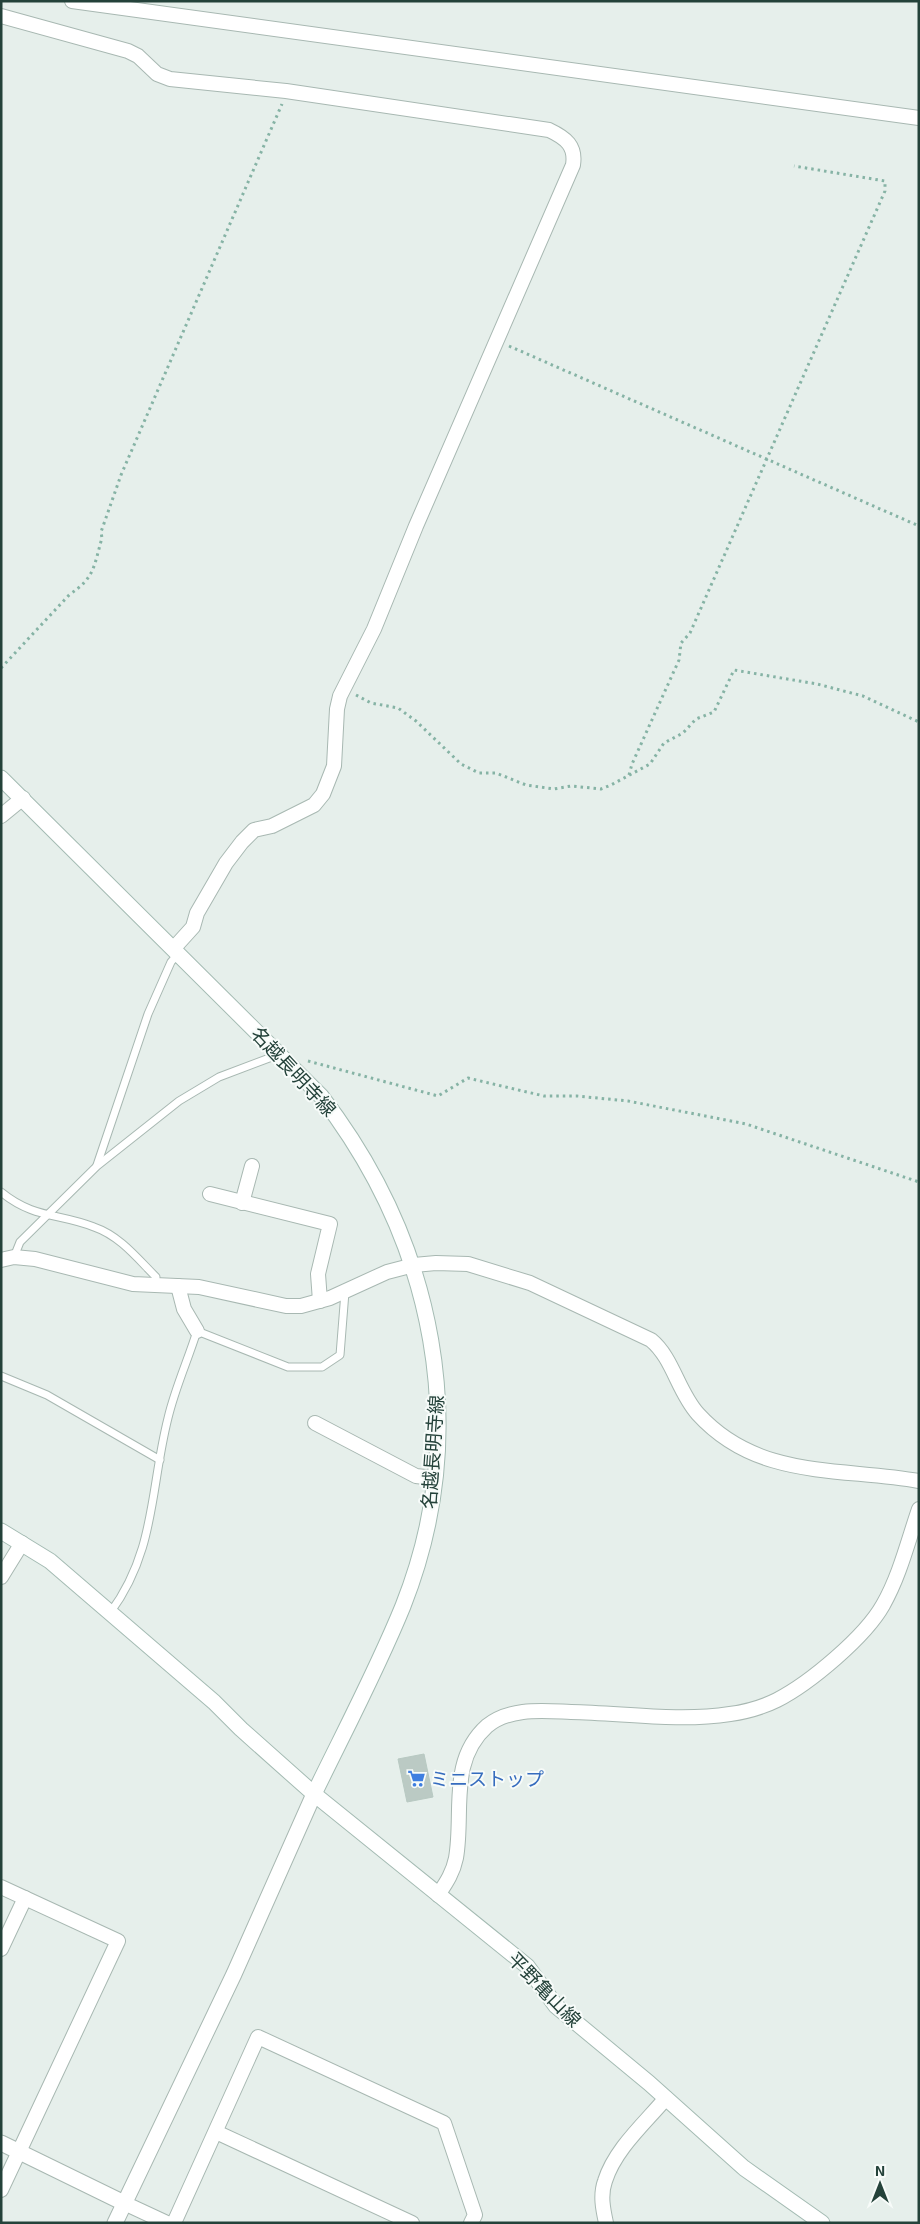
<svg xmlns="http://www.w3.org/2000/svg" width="920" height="2224" viewBox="0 0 920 2224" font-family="'Exo 2','Noto Sans JP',sans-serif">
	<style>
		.building { fill: #bbcac4; stroke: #b8c9c2 }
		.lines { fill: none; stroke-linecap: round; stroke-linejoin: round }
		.service-casing { stroke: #a8b8b2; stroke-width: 9 }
		.minor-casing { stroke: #a8b8b2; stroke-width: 16 }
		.tertiary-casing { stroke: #a8b8b2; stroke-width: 17 }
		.secondary-casing { stroke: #a4bbb3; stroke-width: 17 }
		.path { stroke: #86b3a5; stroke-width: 3; stroke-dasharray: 2.5 4; stroke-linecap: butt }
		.service { stroke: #fff; stroke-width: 7 }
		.minor { stroke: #fff; stroke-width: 14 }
		.tertiary { stroke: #fff; stroke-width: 15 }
		.secondary { stroke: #fff; stroke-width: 15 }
		.labels { text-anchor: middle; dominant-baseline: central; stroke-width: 4; stroke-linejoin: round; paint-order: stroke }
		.street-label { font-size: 19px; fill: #24423a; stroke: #f7fbf9 }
		.shop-label { font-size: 19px; fill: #366cbe; stroke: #f7fbf9; text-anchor: start }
	</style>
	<rect width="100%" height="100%" fill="#e6efeb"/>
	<!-- building -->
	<polygon class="building" points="424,1754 433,1797 407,1802 398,1759"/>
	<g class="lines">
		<defs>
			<g id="service">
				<polyline points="97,1165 148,1014 171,962 179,953"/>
				<path d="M1,1192C34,1219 59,1213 94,1227C120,1236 137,1258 156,1277L155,1286"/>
				<polyline points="14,1257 20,1242 97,1166 179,1101 219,1077 280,1054"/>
				<polyline points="1,1376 47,1395 160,1460"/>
				<path d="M110,1613C156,1551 150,1489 168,1418C175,1388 188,1360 197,1331L288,1367H322L340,1355L345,1292"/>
			</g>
			<g id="minor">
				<polyline points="72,1 919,118"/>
				<path d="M1,16L128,51L138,56L157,74L170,79L286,91L549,130C566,138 576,146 573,165L416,526L374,629L340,696L337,709L334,766L323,794L314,805L272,826L254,830L242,842L226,863L197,913L193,927L174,948"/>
				<polyline points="1,816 23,798"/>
				<polyline points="210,1194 330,1224 318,1274 320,1301"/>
				<polyline points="242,1203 252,1166"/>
				<path d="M1,1260L14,1257L35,1259L133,1284L199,1287L286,1306H301L330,1298L387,1272L414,1265L436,1263L468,1264L530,1283L651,1340C673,1358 678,1392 698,1414C758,1480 840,1467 919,1481"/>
				<polyline points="178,1286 184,1309 197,1331"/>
				<polyline points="315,1423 416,1476 433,1478"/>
				<polyline points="1,1577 22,1543"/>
				<polyline points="1,1887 118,1941 1,2190"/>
				<path d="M438,1895C446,1883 453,1873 456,1858C464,1813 448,1761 487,1726C510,1707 544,1711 571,1712C623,1713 678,1722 730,1714C745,1712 763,1707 777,1700C810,1683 865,1637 883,1605C900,1575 908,1541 919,1509"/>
				<polyline points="1,1949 25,1898"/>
				<polyline points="216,2132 412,2223"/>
				<polyline points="124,2203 167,2223"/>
				<polyline points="174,2223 258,2037 444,2123 475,2215 471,2223"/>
				<path d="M606,2223C603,2209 600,2195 605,2181C615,2149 645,2123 666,2098"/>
			</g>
			<g id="tertiary">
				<polyline points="1,2143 124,2203"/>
				<polyline points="115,2223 234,1974 314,1794"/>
			</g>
			<g id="secondary">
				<path d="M1,778L321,1096C434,1243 473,1429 403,1606C377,1670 344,1732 314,1794"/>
				<polyline points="1,1531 50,1561 214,1702 241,1729 314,1794 527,1966 556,2006 649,2083 744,2168 822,2223"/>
			</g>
		</defs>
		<!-- service casing -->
		<use href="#service" class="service-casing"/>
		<!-- minor casing -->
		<use href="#minor" class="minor-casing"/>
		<!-- tertiary casing -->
		<use href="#tertiary" class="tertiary-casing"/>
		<!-- secondary casing -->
		<use href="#secondary" class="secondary-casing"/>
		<!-- path -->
		<g class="path">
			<polyline points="509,346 919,526"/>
			<path d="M1,668L70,594C95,578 94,565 102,538L101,532L121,475L282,104"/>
			<polyline points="356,695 371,703 398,708 416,721 461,764 479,773 496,773 526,785 554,789 571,786 601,789 611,785 650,764 664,743 683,733 696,719 714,712 734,670 817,684 863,696 919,722"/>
			<polyline points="629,775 632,764 679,660 681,643 690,633 885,191 885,181 794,166"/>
			<polyline points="308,1061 438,1096 468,1078 544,1096 577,1096 628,1101 746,1124 919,1182"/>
		</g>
		<!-- service -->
		<use href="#service" class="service"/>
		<!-- minor -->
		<use href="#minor" class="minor"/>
		<!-- tertiary -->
		<use href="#tertiary" class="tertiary"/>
		<!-- secondary -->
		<use href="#secondary" class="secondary"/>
	</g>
	<!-- icons -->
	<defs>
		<symbol id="supermarket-bare" viewBox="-9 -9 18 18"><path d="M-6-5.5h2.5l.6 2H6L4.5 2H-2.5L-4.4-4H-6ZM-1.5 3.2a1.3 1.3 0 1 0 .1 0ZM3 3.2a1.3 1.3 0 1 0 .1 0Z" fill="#3f7fe0" stroke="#f7fbf9" stroke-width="2.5" paint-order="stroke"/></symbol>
	</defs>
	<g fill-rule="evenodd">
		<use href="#supermarket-bare" x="404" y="1766" width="25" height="25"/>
	</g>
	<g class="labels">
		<!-- street labels -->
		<g class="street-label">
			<text transform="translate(294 1071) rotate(47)">名越長明寺線</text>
			<text transform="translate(432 1452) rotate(-86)">名越長明寺線</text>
			<text transform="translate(545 1989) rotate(46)">平野亀山線</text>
		</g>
		<!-- shop labels -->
		<g class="shop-label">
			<text x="430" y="1778">ミニストップ</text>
		</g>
	</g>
	<!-- border -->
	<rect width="920" height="2224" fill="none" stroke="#24423a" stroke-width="5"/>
	<!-- north arrow -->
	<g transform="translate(880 2184)" stroke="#f7fbf9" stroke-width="4" paint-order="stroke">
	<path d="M0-4L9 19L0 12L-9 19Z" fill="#24423a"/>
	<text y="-8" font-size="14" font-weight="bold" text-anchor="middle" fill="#24423a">N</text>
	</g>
</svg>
